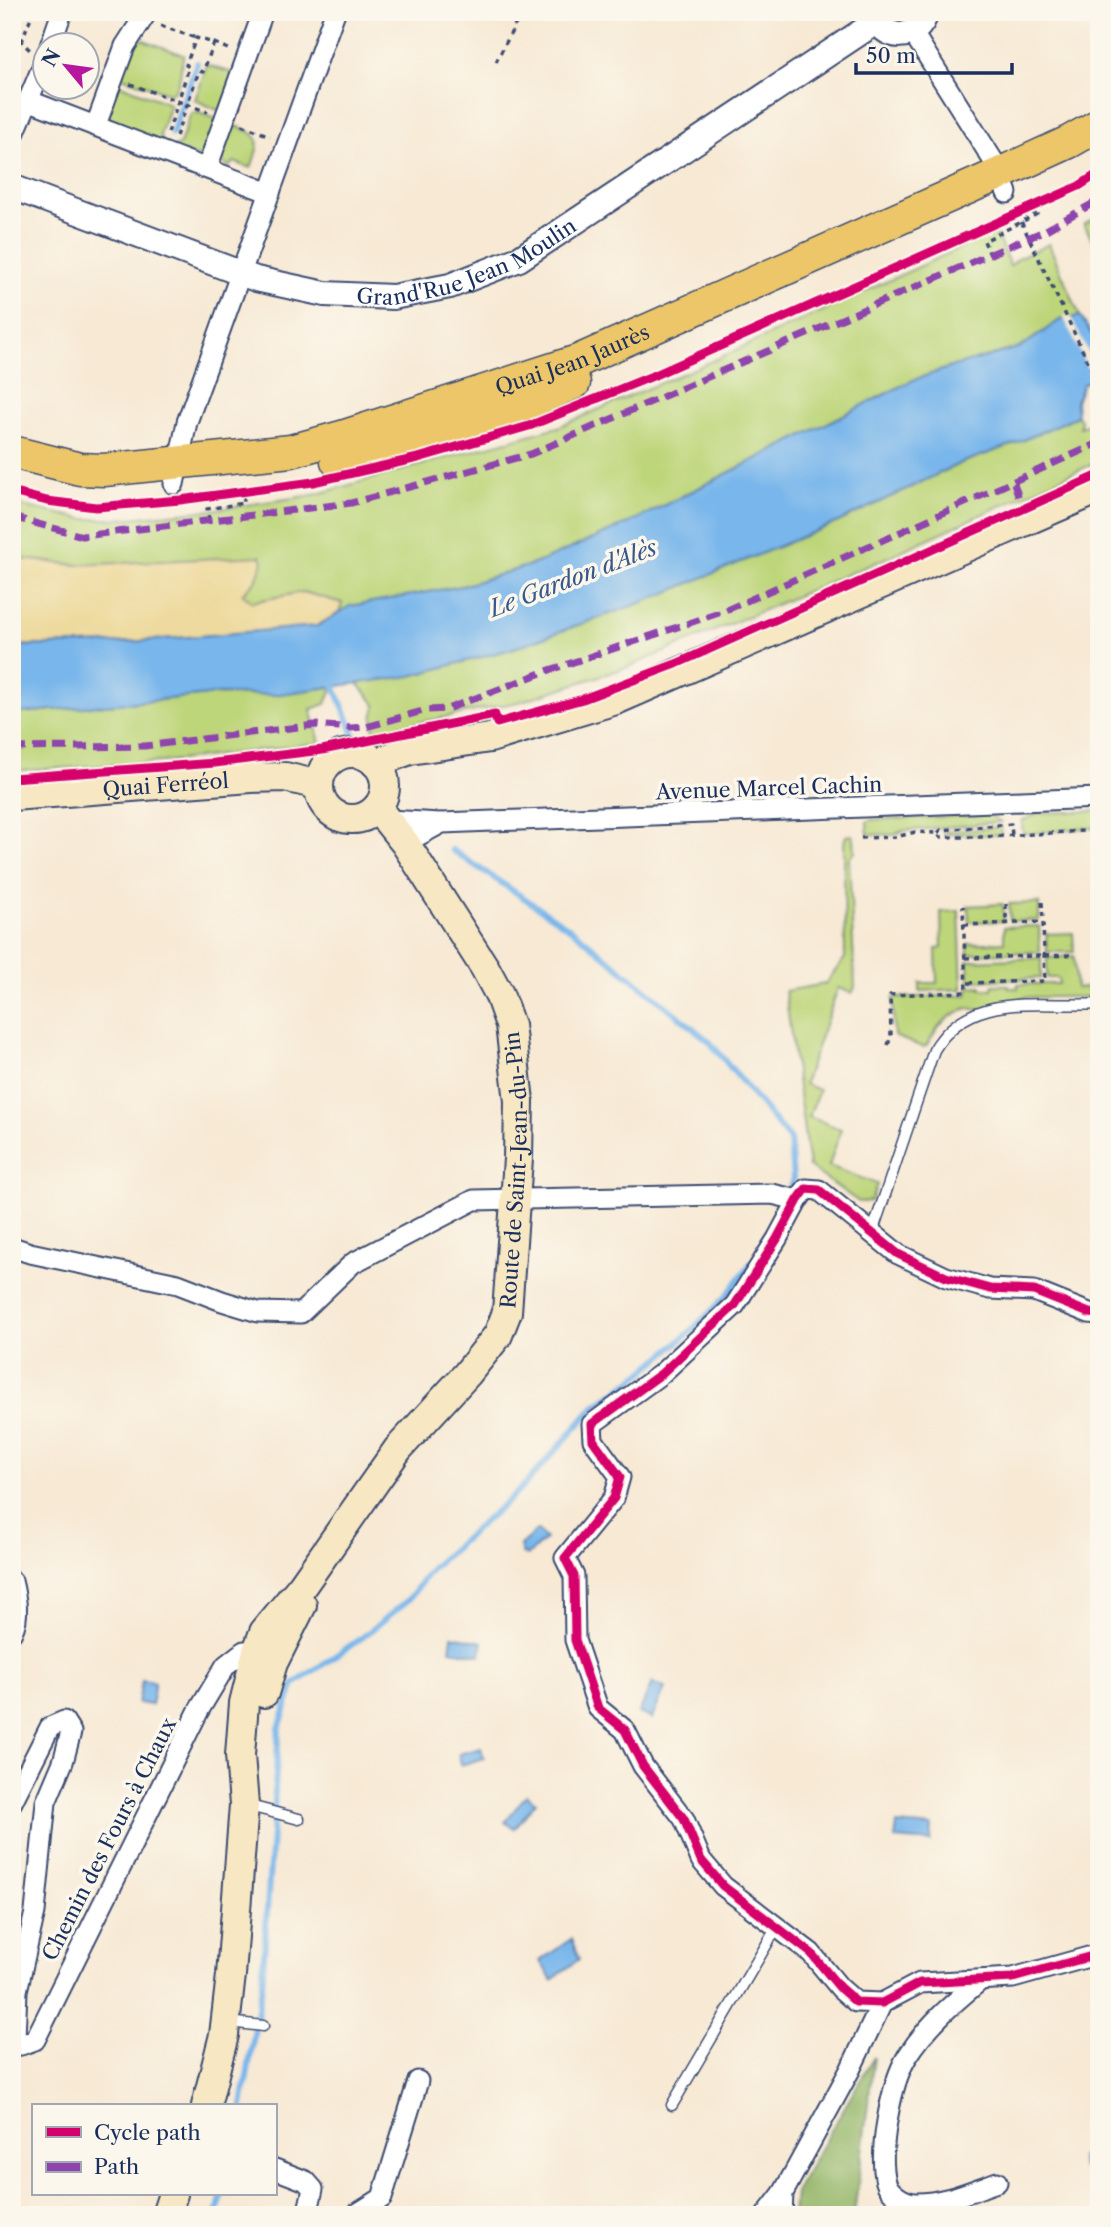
<svg xmlns="http://www.w3.org/2000/svg" width="1111" height="2227" viewBox="0 0 1111 2227" font-family="'Libre Caslon Text',serif">
	<style>
		.green { fill: #bed67a; stroke: #6c826c; stroke-width: 2 }
		.forest { fill: #96b76a; stroke: #587364; stroke-width: 2 }
		.sand { fill: #eeda9e; stroke: #84847e; stroke-width: 2 }
		.water { fill: #78b6eb; stroke: #4a72a4; stroke-width: 2 }
		.pier { fill: #f7e9d4 }
		.lines { fill: none; stroke-linecap: round; stroke-linejoin: round }
		.stream { stroke: #78b6eb; stroke-width: 6 }
		.service-casing { stroke: #3c4b70; stroke-width: 13 }
		.minor-casing { stroke: #3c4b70; stroke-width: 23 }
		.tertiary-casing { stroke: #3c4b70; stroke-width: 28 }
		.secondary-casing { stroke: #3c4b70; stroke-width: 32 }
		.primary-casing { stroke: #3c4b70; stroke-width: 35 }
		.path { stroke: #3c4b70; stroke-width: 3.5; stroke-dasharray: 5 5; stroke-linecap: butt }
		.service { stroke: #fff; stroke-width: 10 }
		.minor { stroke: #fff; stroke-width: 19 }
		.tertiary { stroke: #fff; stroke-width: 24 }
		.secondary { stroke: #f7e8c3; stroke-width: 28 }
		.primary { stroke: #ecc669; stroke-width: 32 }
		.path-bridge { stroke: #3c4b70; stroke-width: 3.5; stroke-dasharray: 5 5; stroke-linecap: butt }
		.quiet { stroke: #8e44ad; stroke-width: 7; stroke-dasharray: 14 7; stroke-linecap: butt }
		.cycleway-casing { stroke: #fbf7ec; stroke-width: 13 }
		.cycleway { stroke: #d6006c; stroke-width: 9 }
		.labels { text-anchor: middle; dominant-baseline: central; stroke-width: 7; stroke-linejoin: round; paint-order: stroke }
		.street-label { font-size: 21px; fill: #1b2f5e; stroke: #fbf7ec }
		.water-label { font-size: 23px; font-style: italic; fill: #375888; stroke: #fbf7ec }
	</style>
	<rect width="100%" height="100%" fill="#fbf7ec"/>
	<filter id="ink" filterUnits="userSpaceOnUse"><feTurbulence type="fractalNoise" baseFrequency=".0143" numOctaves="2"/><feDisplacementMap in="SourceGraphic" scale="14" xChannelSelector="R" yChannelSelector="G"/><feConvolveMatrix kernelMatrix="1 2 1 2 8 2 1 2 1" color-interpolation-filters="sRGB"/></filter>
	<filter id="wash" filterUnits="userSpaceOnUse"><feTurbulence type="fractalNoise" baseFrequency=".00686" numOctaves="4" result="noise"/><feDisplacementMap in="SourceGraphic" scale="28" xChannelSelector="R" yChannelSelector="G"/><feGaussianBlur stdDeviation="1.57" result="paint"/><feColorMatrix in="noise" values="0 0 0 0 0 0 0 0 0 0 0 0 0 0 0 0 0 1.4 0 .05"/><feComposite in="paint" operator="in"/></filter>
	<g filter="url(#wash)">
		<rect width="100%" height="100%" fill="#f7e9d4"/>
		<!-- green -->
		<g class="green">
			<path d="M141,39L184,55C179,68 183,83 171,94L119,76L138,41Z"/>
			<polygon points="207,65 236,74 222,112 195,100"/>
			<polygon points="116,83 170,104 160,135 164,145 113,124 108,119"/>
			<polygon points="191,113 199,113 220,120 206,152 196,157 173,148 180,144"/>
			<path d="M230,124C262,135 262,137 251,168L234,162L229,167L223,163L221,152Z"/>
			<polygon points="1099,216 1099,253 1084,224"/>
			<polygon points="995,232 1010,266 1019,258 1049,244 1080,316 1060,320 1021,347 954,366 911,381 627,524 537,563 462,586 350,606 339,614 342,603 303,592 252,602 241,594 257,580 137,564 77,565 12,558 12,504 83,519 119,519 211,510 314,495 558,427 719,358"/>
			<polygon points="1077,416 1081,420 1080,427 1099,421 1099,461 879,561 631,666 522,701 374,732 373,717 376,705 357,682 411,676 511,649 646,601 838,522 961,463 1017,443"/>
			<polygon points="333,685 326,704 311,709 320,743 162,762 12,771 12,714 220,694 273,695"/>
			<polygon points="1099,811 1099,827 1023,834 1022,821 1038,813"/>
			<polygon points="989,815 1001,822 902,831 894,835 868,834 867,822 870,820"/>
			<polygon points="1001,827 1001,835 944,834 943,832"/>
			<polygon points="852,835 854,838 855,852 849,858 855,987 852,993 838,988 804,1084 819,1090 809,1117 841,1129 829,1166 877,1184 871,1201 859,1202 809,1167 785,991 825,984 845,958 844,842 846,836"/>
			<polygon points="1039,903 1039,920 1010,921 1009,904"/>
			<polygon points="1003,904 1004,921 969,922 968,906"/>
			<polygon points="959,911 962,989 920,991 920,983 937,983 936,949 942,948 941,912"/>
			<polygon points="1039,926 1040,952 968,954 968,944 1004,942 1004,927"/>
			<polygon points="1073,933 1074,952 1047,952 1046,934"/>
			<polygon points="1074,956 1076,988 1099,987 1099,997 1026,997 980,1010 967,1008 949,1017 939,1026 926,1046 922,1047 894,1036 893,998 967,995 969,987 981,986 981,989 992,989 993,985 1009,985 1009,988 1018,988 1018,984 1059,984 1058,978 1047,978 1047,958"/>
			<polygon points="1041,958 1041,978 969,981 968,961"/>
		</g>
		<!-- forest -->
		<polygon class="forest" points="874,2057 854,2215 793,2215 795,2192"/>
		<!-- sand -->
		<polygon class="sand" points="261,556 263,562 256,580 242,594 252,602 303,592 342,603 339,614 317,626 252,632 117,643 12,646 12,558 77,565"/>
		<!-- water -->
		<g class="water">
			<polygon points="1080,316 1091,333 1099,328 1099,377 1083,384 1076,401 1077,416 1017,443 961,463 838,522 646,601 511,649 411,676 273,695 220,694 12,714 12,646 117,643 317,626 350,606 462,586 537,563 627,524 911,381 954,366 1021,347 1060,320"/>
			<polygon points="537,1530 546,1539 528,1555 522,1554 520,1545"/>
			<polygon points="452,1636 483,1642 480,1655 450,1650"/>
			<polygon points="142,1680 155,1682 151,1705 138,1703"/>
			<polygon points="652,1683 665,1688 652,1719 639,1713"/>
			<polygon points="481,1748 484,1758 461,1765 459,1754"/>
			<polygon points="526,1795 536,1802 514,1829 505,1822"/>
			<polygon points="897,1824 932,1827 931,1842 895,1839"/>
			<polygon points="571,1939 579,1959 552,1980 540,1961"/>
			<polygon points="1099,2152 1099,2164 1082,2167 1080,2156"/>
		</g>
		<!-- pier -->
		<polygon class="pier" points="1070,315 1099,374 1099,381 1094,383 1063,316"/>
		<g class="lines">
			<!-- stream -->
			<g class="stream">
				<polyline points="172,134 197,63"/>
				<polyline points="331,677 355,737"/>
				<polyline points="452,850 575,932 709,1041 790,1140 793,1179 779,1216 762,1245"/>
				<polyline points="242,2106 262,1986 279,1728 294,1684 363,1637 408,1600 432,1568 521,1489 595,1406 633,1380 687,1335 726,1297 751,1263"/>
				<polyline points="217,2215 222,2194"/>
			</g>
		</g>
	</g>
	<g filter="url(#ink)">
		<g class="lines">
			<defs>
				<g id="service">
					<path d="M872,1233L934,1050C970,989 1040,1008 1099,1004"/>
					<polyline points="246,1805 299,1819"/>
					<polyline points="229,2022 263,2026"/>
					<polyline points="672,2105 777,1927"/>
				</g>
				<g id="minor">
					<polyline points="913,33 996,165 1007,193"/>
					<polyline points="50,46 62,12"/>
					<polyline points="30,101 270,193"/>
					<polyline points="96,125 125,46 147,12"/>
					<polyline points="12,139 46,58"/>
					<polyline points="207,168 263,12"/>
					<polyline points="174,484 187,422 335,12"/>
					<polyline points="388,820 440,823"/>
					<polyline points="405,843 442,823 1099,798"/>
					<polyline points="12,1247 30,1253 178,1284 222,1301 258,1312 301,1313 353,1263 474,1200 772,1194 798,1200"/>
					<polyline points="1099,1314 1089,1313 1034,1291 990,1289 946,1277 898,1254 819,1190 806,1189 798,1200 777,1239 735,1305 661,1374 592,1424 593,1440 620,1477 614,1498 565,1558 574,1576 575,1640 598,1708 625,1730 643,1766 684,1819 701,1860 723,1886 811,1953 840,1988 856,2002 882,2003 920,1983 1013,1978 1099,1954"/>
					<path d="M12,1581C16,1598 20,1616 12,1632"/>
					<polyline points="12,1802 50,1727 64,1721 71,1732 63,1762 46,1802 35,1912 17,1991 15,2038 21,2045 35,2040 199,1710 226,1665 244,1651 257,1651"/>
					<path d="M981,1980C951,2005 928,2024 907,2057C891,2083 878,2152 886,2182C889,2193 904,2202 914,2203C943,2204 971,2191 997,2182"/>
					<polyline points="275,2169 306,2181 313,2189 307,2215"/>
					<polyline points="355,2215 382,2198 418,2081"/>
					<polyline points="766,2215 783,2193"/>
					<polyline points="782,2215 783,2193 850,2070 882,2003"/>
				</g>
				<g id="tertiary">
					<path d="M874,12C881,43 919,42 926,12"/>
					<path id="s1" d="M12,187L256,279L325,294L393,297L450,286L519,259L876,22"/>
				</g>
				<g id="secondary">
					<circle cx="352" cy="786" r="33"/>
					<polyline points="375,763 410,750 490,738 616,700 1099,489"/>
					<path id="s2" d="M12,796L251,778L285,777L319,785"/>
					<polyline points="264,1693 273,1663 302,1605"/>
					<path id="s3" d="M206,2106L224,2035L231,1975L244,1805L240,1755L244,1703L257,1651L264,1632L302,1586L398,1449L467,1374L498,1335L507,1312L518,1159L519,1101L510,1025L499,994L485,968L405,843L377,808"/>
					<polyline points="166,2215 173,2194"/>
				</g>
				<g id="primary">
					<path id="s4" d="M12,452L80,469L104,470L291,451L342,437L578,361L999,174L1069,142L1099,125"/>
					<polyline points="337,461 525,404 574,383"/>
				</g>
			</defs>
			<!-- service casing -->
			<use href="#service" class="service-casing"/>
			<!-- minor casing -->
			<use href="#minor" class="minor-casing"/>
			<!-- tertiary casing -->
			<use href="#tertiary" class="tertiary-casing"/>
			<!-- secondary casing -->
			<use href="#secondary" class="secondary-casing"/>
			<!-- primary casing -->
			<use href="#primary" class="primary-casing"/>
			<!-- path -->
			<g class="path">
				<polyline points="161,26 196,38"/>
				<polyline points="12,32 30,50"/>
				<polyline points="21,42 33,12"/>
				<polyline points="214,43 228,49"/>
				<polyline points="496,62 516,23 524,12"/>
				<polyline points="130,84 208,112"/>
				<polyline points="242,125 270,136"/>
				<polyline points="168,133 189,67 186,65 196,38 214,43 203,72 199,71 176,136"/>
				<polyline points="990,255 984,241 1037,214 1033,206"/>
				<polyline points="209,520 207,509 244,503 243,492"/>
				<polyline points="938,833 941,830 1011,824 1012,836"/>
				<polyline points="861,838 896,837 915,832 938,833 940,837 985,837 1099,830"/>
				<polyline points="1042,902 1043,922"/>
				<polyline points="1006,904 1006,923"/>
				<polyline points="964,925 1043,922 1045,981 966,983"/>
				<polyline points="965,958 1074,955"/>
				<polyline points="888,1045 891,1036 890,995 966,992 963,906"/>
			</g>
			<!-- service -->
			<use href="#service" class="service"/>
			<!-- minor -->
			<use href="#minor" class="minor"/>
			<!-- tertiary -->
			<use href="#tertiary" class="tertiary"/>
			<!-- secondary -->
			<use href="#secondary" class="secondary"/>
			<!-- primary -->
			<use href="#primary" class="primary"/>
			<!-- path-bridge -->
			<polyline class="path-bridge" points="1017,213 1099,385"/>
			<!-- quiet -->
			<g class="quiet">
				<polyline points="1014,483 1019,498"/>
				<polyline points="12,517 83,536 351,503 531,454 1046,230 1099,200"/>
				<polyline points="12,748 145,746 315,725 351,728 366,727 426,710 447,709 544,672 722,612 1099,443"/>
			</g>
			<defs>
				<g id="cycleway">
					<polyline points="12,492 47,501 96,507 180,500 313,482 418,458 529,426 655,375 1079,186 1099,173"/>
					<polyline points="12,778 215,763 322,750 495,715 497,723 583,699 676,664 1099,475"/>
					<polyline points="1099,1314 1089,1313 1034,1291 990,1289 946,1277 898,1254 819,1190 806,1189 798,1200 777,1239 735,1305 661,1374 592,1424 593,1440 620,1477 614,1498 565,1558 574,1576 575,1640 598,1708 625,1730 643,1766 684,1819 701,1860 723,1886 811,1953 840,1988 856,2002 882,2003 920,1983 1013,1978 1099,1954"/>
				</g>
			</defs>
			<!-- cycleway casing -->
			<use href="#cycleway" class="cycleway-casing"/>
			<!-- cycleway -->
			<use href="#cycleway" class="cycleway"/>
		</g>
	</g>
	<g class="labels">
		<!-- street labels -->
		<g class="street-label">
			<text stroke="none"><textPath href="#s1" startOffset="480">Grand'Rue Jean Moulin</textPath></text>
			<text stroke="none"><textPath href="#s4" startOffset="578">Quai Jean Jaurès</textPath></text>
			<text stroke="none"><textPath href="#s2" startOffset="154">Quai Ferréol</textPath></text>
			<text transform="translate(769 788) rotate(-2)">Avenue Marcel Cachin</text>
			<text stroke="none"><textPath href="#s3" startOffset="1026">Route de Saint-Jean-du-Pin</textPath></text>
			<text transform="translate(109 1839) rotate(-63)">Chemin des Fours à Chaux</text>
		</g>
		<!-- water labels -->
		<g class="water-label">
			<text transform="translate(573 578) rotate(-21)">Le Gardon d'Alès</text>
		</g>
	</g>
	<!-- margin -->
	<rect width="1111" height="2227" fill="none" stroke="#fbf7ec" stroke-width="42"/>
	<!-- legend -->
	<rect x="32" y="2104" width="245" height="91" fill="#fbf7ec" stroke="#a1a7b3" stroke-width="2"/>
	<rect x="46" y="2127" width="35" height="10" fill="#d6006c" stroke="#a1a7b3" stroke-width="2"/>
	<text x="94" y="2140" font-size="21" fill="#1b2f5e">Cycle path</text>
	<rect x="46" y="2162" width="35" height="10" fill="#8e44ad" stroke="#a1a7b3" stroke-width="2"/>
	<text x="94" y="2174" font-size="21" fill="#1b2f5e">Path</text>
	<!-- north arrow -->
	<g transform="translate(66 66) rotate(299)"><circle r="33" fill="#fbf7ec" stroke="#a1a7b3" stroke-width="2"/>
	<path d="M0-5L12 26L0 18L-12 26Z" fill="#b5179e"/>
	<text y="-10" font-size="19" font-weight="bold" text-anchor="middle" fill="#1b2f5e">N</text>
	</g>
	<!-- scale -->
	<path d="M856 63v10h156v-10" fill="none" stroke="#1b2f5e" stroke-width="3.5"/>
	<text x="866" y="63" font-size="21" fill="#1b2f5e" stroke="#fbf7ec" stroke-width="5" paint-order="stroke">50 m</text>
</svg>
